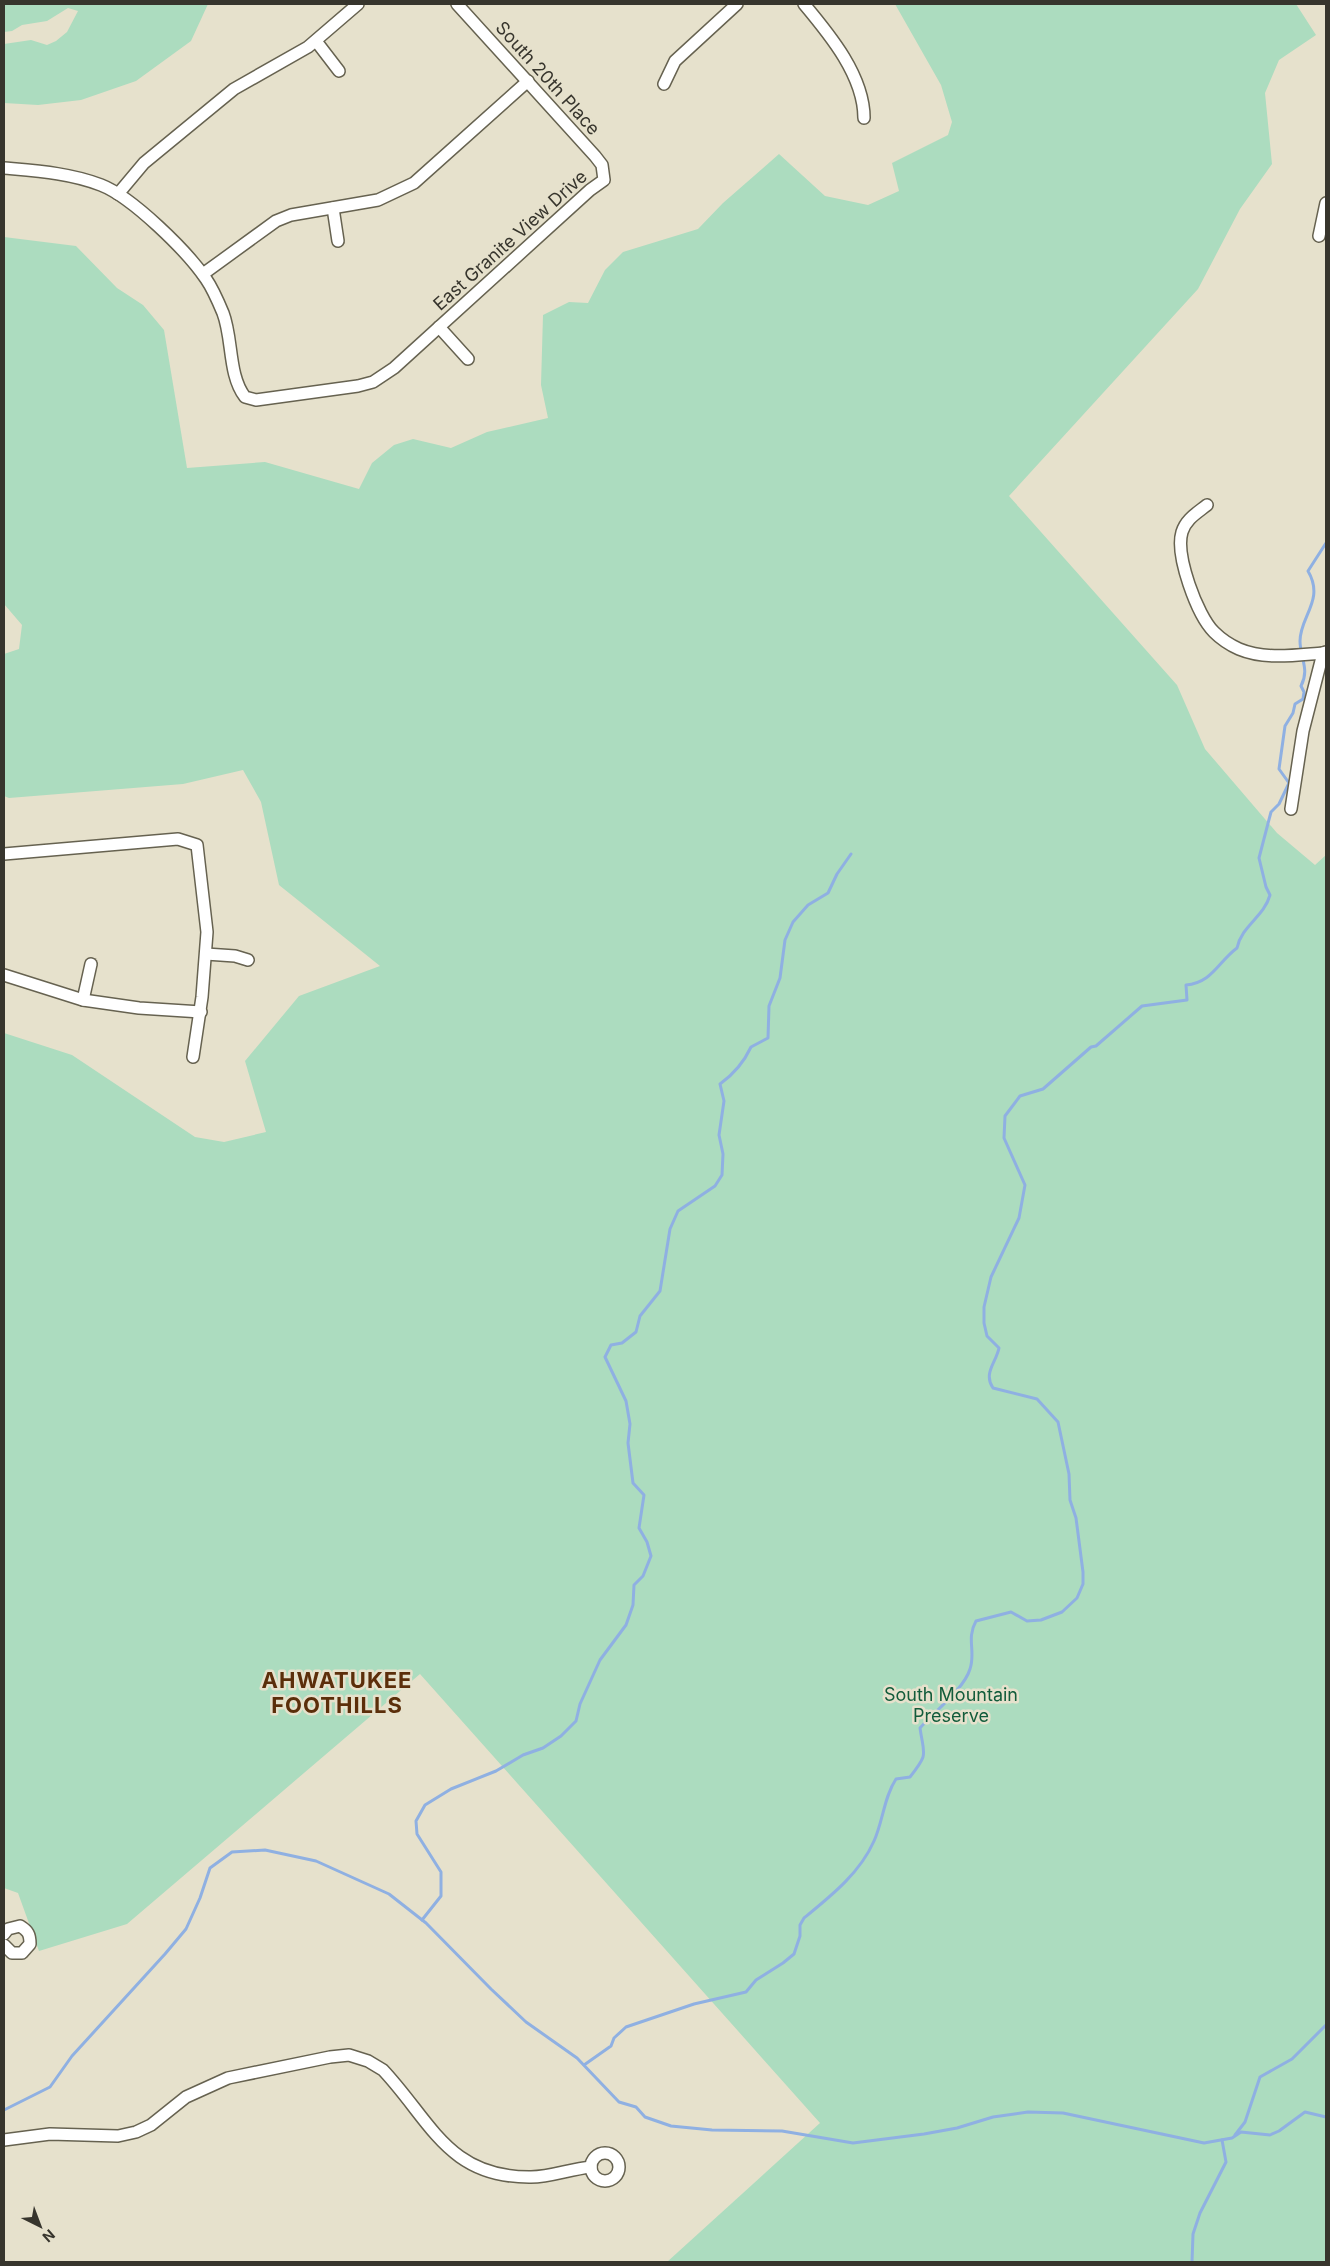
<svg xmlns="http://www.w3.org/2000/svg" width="1330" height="2266" viewBox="0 0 1330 2266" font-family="Inter,sans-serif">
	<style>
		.green { fill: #acdcbf }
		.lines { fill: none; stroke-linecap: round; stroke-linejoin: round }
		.stream { stroke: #8fb0e2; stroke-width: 3 }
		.minor-casing { stroke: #666250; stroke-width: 14 }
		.minor { stroke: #fff; stroke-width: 11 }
		.labels { text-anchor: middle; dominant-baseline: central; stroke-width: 5; stroke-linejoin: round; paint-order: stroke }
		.street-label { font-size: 18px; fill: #37352d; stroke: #e6e1cc }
		.park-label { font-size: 18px; fill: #125c3b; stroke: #e6e1cc }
		.district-label { font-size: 22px; font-weight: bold; letter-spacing: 1px; fill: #5b2e0a; stroke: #e6e1cc }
	</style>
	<rect width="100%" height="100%" fill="#e6e1cc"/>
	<!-- green -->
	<g class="green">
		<polygon points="4,4 208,4 191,41 136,81 81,100 38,105 4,103 4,44 31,40 47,45 56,41 67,32 78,11 68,8 47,21 22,25 12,31 4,32"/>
		<polygon points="895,4 1296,4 1316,35 1279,60 1265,93 1272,164 1240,209 1198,289 1009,496 1177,685 1205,749 1277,833 1315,865 1326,855 1326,2262 667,2262 820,2123 420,1674 127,1924 39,1951 18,1893 4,1888 4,1033 72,1055 195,1137 224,1142 266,1132 245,1061 299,996 380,966 279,885 261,802 243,770 183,784 9,798 4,796 4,654 19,649 22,625 4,604 4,237 76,246 117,288 143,305 164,330 187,468 265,462 359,489 372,463 394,445 413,439 451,448 487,432 548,418 541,385 543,315 569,302 588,303 605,270 623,252 698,229 723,203 779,154 825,196 868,205 899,191 892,163 948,135 952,122 941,85"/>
	</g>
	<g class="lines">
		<!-- stream -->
		<g class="stream">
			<path d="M422,1920L441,1896V1872L417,1834L416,1821L425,1805L451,1789L496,1771L523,1755L543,1748L561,1736L576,1721L580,1704L600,1660L626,1625L633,1605L634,1585L643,1576L651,1556L647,1542L639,1528L644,1495L633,1483L628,1443L630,1424L626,1401L605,1357L611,1345L622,1343L636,1332L640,1316L660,1291L670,1229L678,1211L715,1186L722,1175L723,1154L719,1135L724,1101L720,1084C734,1074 744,1062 751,1047L768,1038L769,1006L780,978L785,940L793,922L808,905L828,893L837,874L851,854"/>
			<path d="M584,2065L611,2046L614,2038L626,2027L694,2004L746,1992L756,1980L783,1963L794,1954L800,1936V1925L804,1918C831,1896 860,1873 874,1841C883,1821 884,1797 896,1779L910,1777C929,1753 924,1756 920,1728C934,1712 964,1689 970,1669C976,1651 966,1639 976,1621L1011,1612L1027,1621L1041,1620L1062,1612L1077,1598L1083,1584V1572L1076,1518L1070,1500L1069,1474L1058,1422L1037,1399L993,1388C983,1373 996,1363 999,1348L987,1336L984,1323V1307L991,1277L1019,1218L1025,1185L1004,1138L1005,1116L1020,1096L1043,1089L1091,1047L1096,1046L1142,1006L1187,1000L1186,985C1212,983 1218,962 1237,948C1242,925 1264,917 1270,895L1266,887L1259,858L1271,812L1279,804L1289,783L1279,769L1285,726L1293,713L1295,704L1303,699L1304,692L1301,686C1310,669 1300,658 1300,641C1300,616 1325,600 1308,571L1326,543"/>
			<polyline points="4,2110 50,2087 72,2056 165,1954 186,1929 200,1898 210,1868 232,1852 265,1850 316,1861 389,1894 426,1923 491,1989 526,2022 577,2058 619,2102 636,2107 645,2117 671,2126 712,2130 782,2131 853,2143 924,2134 957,2128 993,2117 1028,2112 1063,2113 1204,2143 1232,2138 1241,2132 1270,2135 1279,2131 1305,2112 1326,2117"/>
			<polyline points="1235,2135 1245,2122 1260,2077 1292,2059 1326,2025"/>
			<polyline points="1192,2262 1193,2234 1200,2213 1226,2162 1222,2140"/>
		</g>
		<defs>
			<g id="minor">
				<path d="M804,4C830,35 864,76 864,118"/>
				<polyline points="316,41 339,71"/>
				<polyline points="664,84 675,61 737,4"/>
				<path d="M4,168C37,171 70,173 101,185C132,197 187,251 206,279C213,289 218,301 223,313C233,339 228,375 245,397L256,400L358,386L373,382L394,368L590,190L604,180L602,165L595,156L457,4"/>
				<polyline points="118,194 144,163 234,89 308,47 358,4"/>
				<polyline points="333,208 338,241"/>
				<polyline points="1319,236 1326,203"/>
				<polyline points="203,274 276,221 291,215 378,200 414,183 528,81"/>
				<polyline points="439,327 468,359"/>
				<path d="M1207,505C1197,513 1186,519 1182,532C1175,555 1197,615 1214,632C1221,639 1230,645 1239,649C1265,660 1296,655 1323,653"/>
				<polyline points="1291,809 1303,731 1323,653 1326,652"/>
				<polyline points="4,854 178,839 197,845 207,932 202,997 193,1057"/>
				<polyline points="206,954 235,956 248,960"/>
				<polyline points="4,975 83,1000 139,1008 201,1012"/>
				<polyline points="83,1000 91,964"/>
				<path d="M4,1934L8,1929L20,1926C28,1931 30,1934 30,1944L22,1953H12L4,1945"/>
				<path d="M4,2140L50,2134L118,2136L136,2132L151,2125L186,2097L228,2078L330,2057L349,2055L368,2061L383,2070C431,2121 448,2178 531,2177C551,2177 570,2169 591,2167"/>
				<circle cx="605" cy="2167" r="14"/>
			</g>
		</defs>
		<!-- minor casing -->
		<use href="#minor" class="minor-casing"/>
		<!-- minor -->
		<use href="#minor" class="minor"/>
	</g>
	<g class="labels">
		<!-- street labels -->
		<g class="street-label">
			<text transform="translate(548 78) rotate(48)">South 20th Place</text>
			<text transform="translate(510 240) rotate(-42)">East Granite View Drive</text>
		</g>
		<!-- park labels -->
		<g class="park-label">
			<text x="951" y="1694">South Mountain<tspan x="951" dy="21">Preserve</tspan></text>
		</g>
		<!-- district labels -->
		<g class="district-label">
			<text x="337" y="1680">AHWATUKEE<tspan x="337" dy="25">FOOTHILLS</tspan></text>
		</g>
	</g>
	<!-- border -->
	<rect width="1330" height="2266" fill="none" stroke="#37352d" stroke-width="10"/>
	<!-- north arrow -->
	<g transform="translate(40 2226) rotate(138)" stroke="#e6e1cc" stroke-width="4" paint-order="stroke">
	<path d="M0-4L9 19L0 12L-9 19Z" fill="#37352d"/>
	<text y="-8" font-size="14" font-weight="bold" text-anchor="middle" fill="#37352d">N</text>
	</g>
</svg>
